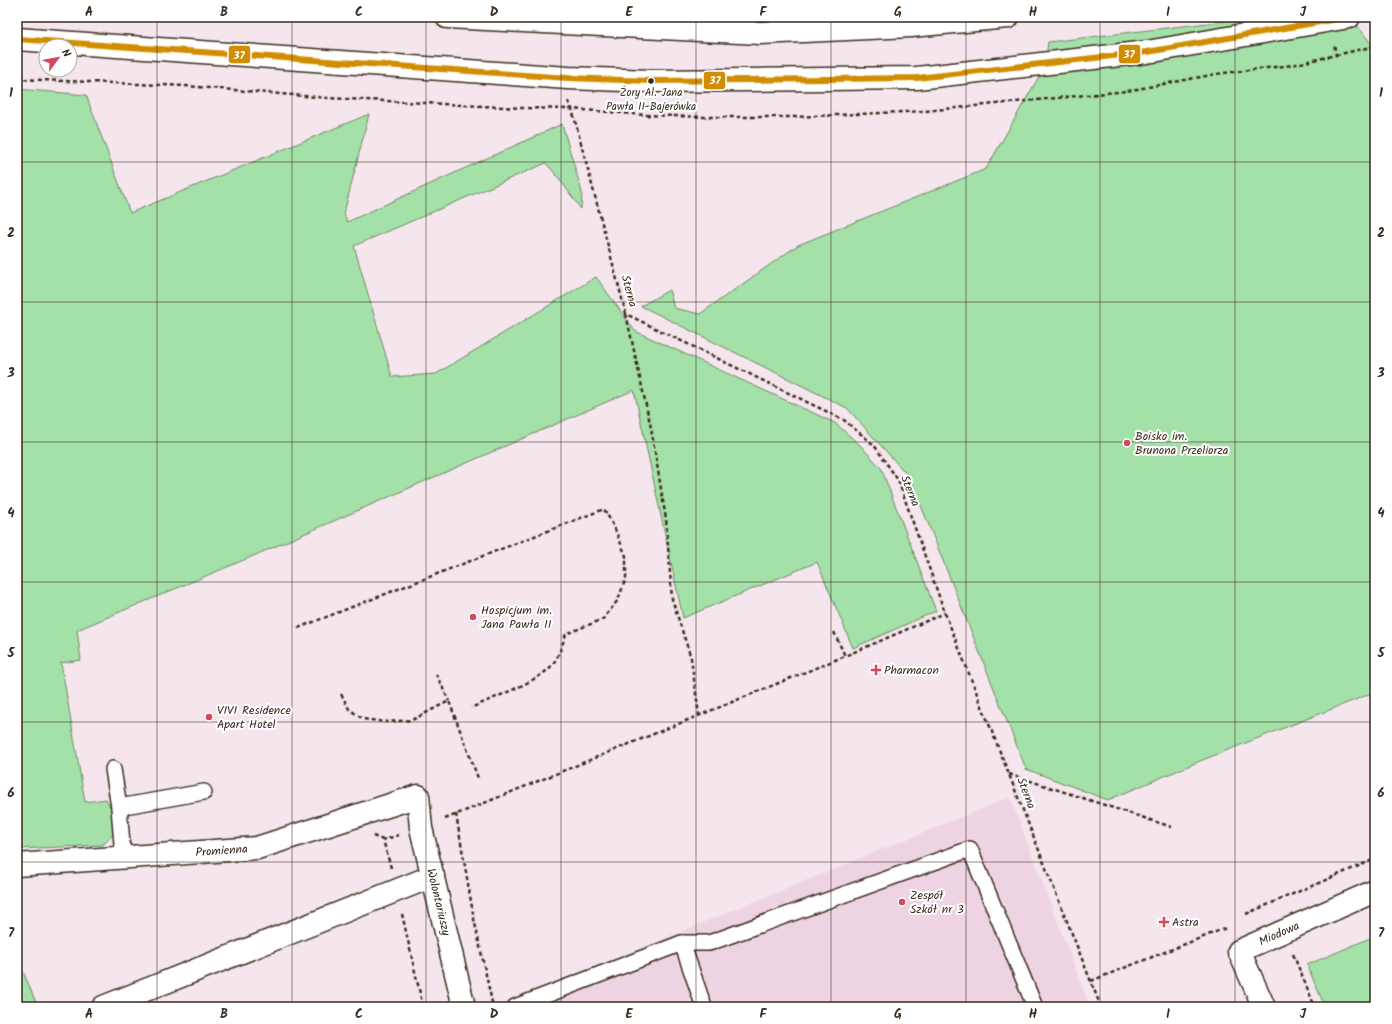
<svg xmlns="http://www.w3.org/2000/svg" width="1392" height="1024" viewBox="0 0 1392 1024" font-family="Kalam,sans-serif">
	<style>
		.built { fill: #eed4e3 }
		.green { fill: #a3e1a8; stroke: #6f8663 }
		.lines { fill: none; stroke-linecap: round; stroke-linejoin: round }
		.lane-casing { stroke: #3b2a1e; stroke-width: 18 }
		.street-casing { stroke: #3b2a1e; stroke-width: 25 }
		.secondary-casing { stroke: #3b2a1e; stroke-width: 25 }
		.path { stroke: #3b2a1e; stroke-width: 2.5; stroke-dasharray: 4 3; stroke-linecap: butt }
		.lane { stroke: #fff; stroke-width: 15 }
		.street { stroke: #fff; stroke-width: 22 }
		.secondary { stroke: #fff; stroke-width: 22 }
		.bus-1-casing { stroke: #fff; stroke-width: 9 }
		.bus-1 { stroke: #d18d06; stroke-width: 6 }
		.grid { fill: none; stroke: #3b2a1e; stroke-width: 1; stroke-opacity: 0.55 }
		.bus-dot { fill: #3b2a1e; stroke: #fff; stroke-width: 1.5 }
		.poi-dot { fill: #d1495b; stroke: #fff; stroke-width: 1.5 }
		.labels { text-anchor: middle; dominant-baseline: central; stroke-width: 4; stroke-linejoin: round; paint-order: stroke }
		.bus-label { font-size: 11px; fill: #3b2a1e; stroke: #fff }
		.street-label { font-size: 12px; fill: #3b2a1e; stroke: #fff }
		.poi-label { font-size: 12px; fill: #3b2a1e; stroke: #fff; text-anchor: start }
		.line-badge { stroke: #fff; stroke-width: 1.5 }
		.badge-label { font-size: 11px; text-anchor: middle; font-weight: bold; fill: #fff }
		.neatline { fill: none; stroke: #3b2a1e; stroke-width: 1.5 }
		.grid-label { font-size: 13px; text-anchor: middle; font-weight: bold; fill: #3b2a1e }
	</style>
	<rect width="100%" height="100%" fill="#f5e6ee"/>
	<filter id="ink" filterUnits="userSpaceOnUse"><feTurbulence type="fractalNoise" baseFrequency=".025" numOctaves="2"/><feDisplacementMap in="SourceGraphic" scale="8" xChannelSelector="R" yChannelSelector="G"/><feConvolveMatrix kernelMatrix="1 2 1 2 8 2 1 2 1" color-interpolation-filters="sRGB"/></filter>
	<g filter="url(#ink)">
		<!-- built -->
		<polygon class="built" points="1010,797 1090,1007 499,1007 499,1006"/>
		<!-- green -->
		<g class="green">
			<polygon points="1259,17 1351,17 1375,49 1375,692 1200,761 1108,800 1026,769 910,478 847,408 641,306 669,290 674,308 700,314 798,245 986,169 1045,66 1048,42"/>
			<polygon points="17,89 86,95 130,213 369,114 344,213 347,222 562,124 582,192 581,209 558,177 546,163 354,246 392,377 436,374 596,277 635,331 835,423 860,445 881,468 936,611 853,648 817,562 683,618 634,390 251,557 77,630 81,660 61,663 85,802 106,799 120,827 103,845 17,849"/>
			<polygon points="1375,936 1375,1007 1325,1007 1307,965"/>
			<polygon points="17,957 35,1000 37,1007 17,1007"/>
		</g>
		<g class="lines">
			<defs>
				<g id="lane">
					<polyline points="113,769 119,807 123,857"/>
					<polyline points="119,807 204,792"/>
					<polyline points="682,943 704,1007"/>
					<polyline points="515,1007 682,943 709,943 970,849 1035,1007"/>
				</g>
				<g id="street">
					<path id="s1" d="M17,865L257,848L418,796L421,828L464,1007"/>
					<polyline points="103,1007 433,876"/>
					<path id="s2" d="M1264,1007L1239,951L1375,891"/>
				</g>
				<g id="secondary">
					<polyline points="447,17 760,33 911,26 1008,17"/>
					<polyline points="17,39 568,78 651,81 917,78 1147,52 1349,17"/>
				</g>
			</defs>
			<!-- lane casing -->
			<use href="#lane" class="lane-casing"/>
			<!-- street casing -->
			<use href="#street" class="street-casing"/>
			<!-- secondary casing -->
			<use href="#secondary" class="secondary-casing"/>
			<!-- path -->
			<g class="path">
				<polyline points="1336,55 1375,46"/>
				<polyline points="17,79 186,86 328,98 521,108 572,109 645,115 705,117 792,117 925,111 1127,91 1216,74 1292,65 1336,55 1334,44"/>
				<polyline points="568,101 572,109 626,314 844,420 874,445 898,480 945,613 1101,1007"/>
				<polyline points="626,314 651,428 666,519 672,599 691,658 699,715"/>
				<path d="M298,628L604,509L614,527L626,556V578L618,600L603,619L566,634C562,645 559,656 552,665C542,680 490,699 471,708"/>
				<polyline points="834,632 845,656"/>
				<polyline points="436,674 449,701"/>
				<polyline points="341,694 349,709 363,719 385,722 412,720 449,701 478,778"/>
				<polyline points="1009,774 1172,827"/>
				<polyline points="456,814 474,919 493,1007"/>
				<polyline points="445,819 845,656 945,613"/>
				<polyline points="373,836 383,840"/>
				<polyline points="391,868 383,840 399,835"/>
				<polyline points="402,914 423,1007"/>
				<polyline points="1246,914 1375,859"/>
				<polyline points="1293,954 1315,1007"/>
				<polyline points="1091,981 1226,928"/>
			</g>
			<!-- lane -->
			<use href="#lane" class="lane"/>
			<!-- street -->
			<use href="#street" class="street"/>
			<!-- secondary -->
			<use href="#secondary" class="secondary"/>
			<defs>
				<polyline id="bus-1" points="17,39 568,78 651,81 917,78 1147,52 1349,17"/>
			</defs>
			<!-- bus-1 casing -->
			<use href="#bus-1" class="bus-1-casing"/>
			<!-- bus-1 -->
			<use href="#bus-1" class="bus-1"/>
		</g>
	</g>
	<!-- grid -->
	<path class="grid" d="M157,17V1007M292,17V1007M426,17V1007M561,17V1007M696,17V1007M831,17V1007M966,17V1007M1100,17V1007M1235,17V1007M17,162H1375M17,302H1375M17,442H1375M17,582H1375M17,722H1375M17,862H1375"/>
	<!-- markers -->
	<circle class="bus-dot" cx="651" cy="81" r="3.5"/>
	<g class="poi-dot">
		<circle cx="1127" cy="443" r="4"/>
		<circle cx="473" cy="617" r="4"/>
		<path d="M874 664h4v4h4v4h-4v4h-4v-4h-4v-4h4z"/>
		<circle cx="209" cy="717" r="4"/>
		<circle cx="902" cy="902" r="4"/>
		<path d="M1162 916h4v4h4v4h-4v4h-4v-4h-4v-4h4z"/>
	</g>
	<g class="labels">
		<!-- bus labels -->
		<g class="bus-label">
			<text x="651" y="93">Żory Al. Jana<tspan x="651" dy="14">Pawła II-Bajerówka</tspan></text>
		</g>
		<!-- street labels -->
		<g class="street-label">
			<text transform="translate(629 291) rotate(75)">Sterna</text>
			<text transform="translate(910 491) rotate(68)">Sterna</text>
			<text transform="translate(1026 793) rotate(69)">Sterna</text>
			<text stroke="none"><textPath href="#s1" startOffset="205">Promienna</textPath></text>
			<text stroke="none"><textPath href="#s1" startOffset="518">Wolontariuszy</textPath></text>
			<text stroke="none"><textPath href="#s2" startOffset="105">Miodowa</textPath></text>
		</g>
		<!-- poi labels -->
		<g class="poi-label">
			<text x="1135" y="436">Boisko im.<tspan x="1135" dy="14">Brunona Przeliorza</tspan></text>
			<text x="481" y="610">Hospicjum im.<tspan x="481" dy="14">Jana Pawła II</tspan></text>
			<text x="884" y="670">Pharmacon</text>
			<text x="217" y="710">VIVI Residence<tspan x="217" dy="14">Apart Hotel</tspan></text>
			<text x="910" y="895">Zespół<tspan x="910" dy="14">Szkół nr 3</tspan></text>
			<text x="1172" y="922">Astra</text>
		</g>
	</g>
	<g class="line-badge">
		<rect x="1118" y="44" width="23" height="20" rx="4" fill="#d18d06"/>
		<rect x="228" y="45" width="23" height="19" rx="4" fill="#d18d06"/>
		<rect x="703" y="71" width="23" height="19" rx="4" fill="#d18d06"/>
	</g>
	<g class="badge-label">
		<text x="1129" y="58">37</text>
		<text x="239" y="59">37</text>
		<text x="715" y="84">37</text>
	</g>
	<!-- margin -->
	<rect width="1392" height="1024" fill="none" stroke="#fff" stroke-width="44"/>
	<!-- north arrow -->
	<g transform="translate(58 58) rotate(58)"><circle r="19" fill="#ffffff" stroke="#b1aaa5"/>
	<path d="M0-3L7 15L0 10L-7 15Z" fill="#d1495b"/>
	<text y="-6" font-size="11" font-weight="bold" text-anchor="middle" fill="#3b2a1e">N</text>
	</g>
	<rect x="22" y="22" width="1348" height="980" class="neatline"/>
	<g class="grid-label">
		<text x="89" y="16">A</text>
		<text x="224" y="16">B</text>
		<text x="359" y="16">C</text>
		<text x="494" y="16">D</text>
		<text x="629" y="16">E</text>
		<text x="763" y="16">F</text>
		<text x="898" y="16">G</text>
		<text x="1033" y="16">H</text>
		<text x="1168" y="16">I</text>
		<text x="1303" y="16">J</text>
		<text x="11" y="97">1</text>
		<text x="1381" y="97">1</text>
		<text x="11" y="237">2</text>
		<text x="1381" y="237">2</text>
		<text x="11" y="377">3</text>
		<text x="1381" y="377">3</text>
		<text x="11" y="517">4</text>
		<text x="1381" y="517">4</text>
		<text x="11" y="657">5</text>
		<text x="1381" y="657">5</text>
		<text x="11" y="797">6</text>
		<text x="1381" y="797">6</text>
		<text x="11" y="937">7</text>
		<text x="1381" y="937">7</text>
		<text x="89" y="1018">A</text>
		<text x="224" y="1018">B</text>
		<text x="359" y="1018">C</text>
		<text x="494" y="1018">D</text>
		<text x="629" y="1018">E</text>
		<text x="763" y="1018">F</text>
		<text x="898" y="1018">G</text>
		<text x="1033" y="1018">H</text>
		<text x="1168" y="1018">I</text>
		<text x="1303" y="1018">J</text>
	</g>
</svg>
